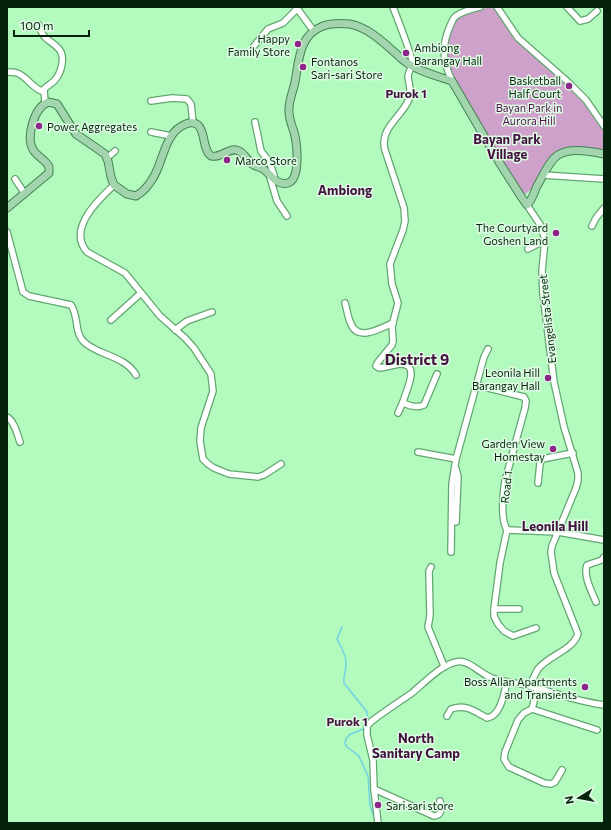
<svg xmlns="http://www.w3.org/2000/svg" width="611" height="830" viewBox="0 0 611 830" font-family="Commissioner,sans-serif">
	<style>
		.green { fill: #cea1ca }
		.lines { fill: none; stroke-linecap: round; stroke-linejoin: round }
		.stream { stroke: #70d2e2; stroke-width: 1.5 }
		.minor-casing { stroke: #62a670; stroke-width: 8 }
		.major-casing { stroke: #438351; stroke-width: 9 }
		.minor { stroke: #fff; stroke-width: 5.5 }
		.major { stroke: #a2d4ad; stroke-width: 7 }
		.poi-dot { fill: #8c2489; stroke: #e0fbe4; stroke-width: 1.5 }
		.labels { text-anchor: middle; dominant-baseline: central; stroke-width: 3; stroke-linejoin: round; paint-order: stroke }
		.poi-label { font-size: 11px; fill: #05220d; stroke: #e0fbe4; text-anchor: end }
		.park-label { font-size: 11px; fill: #541252; stroke: #e0fbe4 }
		.street-label { font-size: 11px; fill: #05220d; stroke: #e0fbe4 }
		.neighbourhood-label { font-size: 12px; font-weight: bold; fill: #431241; stroke: #e0fbe4 }
		.quarter-label { font-size: 13px; font-weight: bold; fill: #431241; stroke: #e0fbe4 }
		.district-label { font-size: 15px; font-weight: bold; fill: #431241; stroke: #e0fbe4 }
	</style>
	<rect width="100%" height="100%" fill="#b3fabf"/>
	<!-- green -->
	<path class="green" d="M486,8H491L496,10L515,40L566,83L583,101L604,131V151L562,150L533,188L524,195L521,194C504,164 487,134 470,104C463,92 453,81 449,67C445,55 447,27 458,18C465,12 477,11 486,8Z"/>
	<g class="lines">
		<!-- stream -->
		<path class="stream" d="M342,627L337,639C340,646 347,655 346,664C346,671 343,676 344,683L367,712L368,719L363,729L349,735L346,739L345,743L346,746L359,756L368,776L370,806L375,819"/>
		<defs>
			<g id="minor">
				<polyline points="296,7 313,30"/>
				<path d="M393,7C396,15 413,58 412,62C412,68 408,72 408,77C409,85 412,91 409,99C402,117 379,128 385,150L404,208L405,221L403,230L390,264L392,284L398,303L392,326L393,341L392,345L378,362L376,366L379,368C386,367 393,365 401,364C421,364 405,393 403,402C407,406 418,408 424,405L437,374"/>
				<polyline points="497,7 518,38 568,82 586,100 604,126"/>
				<polyline points="567,7 580,21 588,19 597,11"/>
				<path d="M39,25C44,42 49,38 59,49C66,57 61,74 54,81C51,84 47,86 44,89L45,103"/>
				<polyline points="254,46 268,29 283,23 297,9"/>
				<path d="M7,72C10,72 14,72 17,73C28,77 31,88 44,92"/>
				<path d="M452,81C443,62 441,46 450,26C452,22 453,18 456,16C463,11 472,9 480,7"/>
				<polyline points="151,101 172,98 187,99 191,104 193,123"/>
				<polyline points="255,122 261,151 270,163 275,179"/>
				<polyline points="151,132 171,136"/>
				<polyline points="107,158 115,151"/>
				<polyline points="269,174 277,201 287,216"/>
				<polyline points="543,175 604,179"/>
				<polyline points="15,179 25,194"/>
				<path d="M114,185C98,200 67,229 87,252L125,273L160,316L185,338L194,348L211,374L213,391L201,428L200,441L203,459L208,464L214,468L229,474L258,477L264,475L281,464"/>
				<path d="M527,205L541,226L545,240L542,271L543,294L554,382L564,427L578,473V480L576,488L552,546L551,552L554,573L578,634C572,651 549,655 538,669C535,674 532,681 530,686"/>
				<polyline points="592,226 596,218 604,208"/>
				<path d="M7,232L23,292L29,296L71,305C79,316 74,333 84,342C99,356 124,355 136,375"/>
				<polyline points="528,249 545,240"/>
				<path d="M345,303C347,310 348,318 351,324C358,342 381,328 393,323"/>
				<polyline points="111,320 141,293"/>
				<polyline points="175,330 187,321 212,312"/>
				<path d="M476,385L524,397L526,401L525,408L505,481C503,494 500,518 507,530"/>
				<polyline points="398,413 403,402"/>
				<path d="M7,417C15,422 17,434 20,442"/>
				<polyline points="418,452 456,459"/>
				<polyline points="538,483 540,463 542,459 573,453"/>
				<polyline points="456,522 458,477 456,469"/>
				<polyline points="507,530 500,563 494,609 494,616 498,624 504,631 513,636 536,628"/>
				<polyline points="507,530 558,532 604,540"/>
				<polyline points="451,552 452,484 456,459 484,357 488,349"/>
				<polyline points="431,567 429,571 430,615 428,627 444,666"/>
				<path d="M596,602C592,592 583,576 587,565L602,560L604,557"/>
				<polyline points="494,609 519,609"/>
				<polyline points="537,689 532,709 524,713 518,720 505,752 504,759 509,767 544,783 551,784 555,782 562,770"/>
				<polyline points="532,709 597,730"/>
				<path d="M447,716L451,709C466,704 474,711 487,718C501,716 504,693 507,682"/>
				<path d="M374,789L434,816C443,815 441,808 440,801"/>
				<path d="M378,823L374,789L373,760L367,735V726L372,721C385,711 399,702 412,693C424,683 441,665 456,662C469,659 480,674 492,678C504,682 517,683 530,686C555,693 579,702 604,705"/>
			</g>
			<path id="major" d="M7,208L49,173V167C46,160 38,157 34,151C25,138 34,108 48,102L57,104L76,134L105,154L108,161L111,177L114,185L127,194L136,196C143,192 149,185 153,178C164,161 164,132 186,124C190,122 194,122 198,125C206,133 202,149 211,156C221,159 229,146 239,151C245,154 247,160 252,164C255,166 259,167 263,169C271,174 276,186 288,183C301,179 297,143 294,132C292,126 289,119 289,112C288,102 293,92 295,82C299,60 299,35 323,26C331,23 341,23 350,24C366,27 381,40 393,51C398,55 402,60 407,63C420,72 437,76 452,81L499,162L522,198L527,205C533,199 534,192 537,186C543,176 549,161 558,155C570,147 591,151 604,154"/>
		</defs>
		<!-- minor casing -->
		<use href="#minor" class="minor-casing"/>
		<!-- major casing -->
		<use href="#major" class="major-casing"/>
		<!-- minor -->
		<use href="#minor" class="minor"/>
		<!-- major -->
		<use href="#major" class="major"/>
	</g>
	<!-- markers -->
	<g class="poi-dot">
		<circle cx="298" cy="44" r="4"/>
		<circle cx="406" cy="53" r="4"/>
		<circle cx="303" cy="67" r="4"/>
		<circle cx="569" cy="86" r="4"/>
		<circle cx="39" cy="126" r="4"/>
		<circle cx="227" cy="160" r="4"/>
		<circle cx="556" cy="233" r="4"/>
		<circle cx="548" cy="378" r="4"/>
		<circle cx="553" cy="449" r="4"/>
		<circle cx="585" cy="687" r="4"/>
		<circle cx="378" cy="805" r="4"/>
	</g>
	<g class="labels">
		<!-- poi labels -->
		<g class="poi-label">
			<text x="290" y="38">Happy<tspan x="290" dy="13">Family Store</tspan></text>
			<text x="414" y="47" text-anchor="start">Ambiong<tspan x="414" dy="13">Barangay Hall</tspan></text>
			<text x="311" y="61" text-anchor="start">Fontanos<tspan x="311" dy="13">Sari-sari Store</tspan></text>
			<text x="561" y="80">Basketball<tspan x="561" dy="13">Half Court</tspan></text>
			<text x="47" y="126" text-anchor="start">Power Aggregates</text>
			<text x="235" y="160" text-anchor="start">Marco Store</text>
			<text x="548" y="227">The Courtyard<tspan x="548" dy="13">Goshen Land</tspan></text>
			<text x="540" y="372">Leonila Hill<tspan x="540" dy="13">Barangay Hall</tspan></text>
			<text x="545" y="443">Garden View<tspan x="545" dy="13">Homestay</tspan></text>
			<text x="577" y="681">Boss Allan Apartments<tspan x="577" dy="13">and Transients</tspan></text>
			<text x="386" y="805" text-anchor="start">Sari sari store</text>
		</g>
		<!-- park labels -->
		<g class="park-label">
			<text x="529" y="107">Bayan Park in<tspan x="529" dy="13">Aurora Hill</tspan></text>
		</g>
		<!-- street labels -->
		<g class="street-label">
			<text transform="translate(547 319) rotate(-96)">Evangelista Street</text>
			<text transform="translate(506 487) rotate(-83)">Road 1</text>
		</g>
		<!-- neighbourhood labels -->
		<g class="neighbourhood-label">
			<text x="406" y="93">Purok 1</text>
			<text x="347" y="721">Purok 1</text>
		</g>
		<!-- quarter labels -->
		<g class="quarter-label">
			<text x="507" y="139">Bayan Park<tspan x="507" dy="15">Village</tspan></text>
			<text x="345" y="190">Ambiong</text>
			<text x="555" y="526">Leonila Hill</text>
			<text x="416" y="738">North<tspan x="416" dy="15">Sanitary Camp</tspan></text>
		</g>
		<!-- district labels -->
		<g class="district-label">
			<text x="417" y="359">District 9</text>
		</g>
	</g>
	<!-- border -->
	<rect width="611" height="830" fill="none" stroke="#05220d" stroke-width="16"/>
	<!-- north arrow -->
	<g transform="translate(579 798) rotate(259)" stroke="#e0fbe4" stroke-width="3" paint-order="stroke">
	<path d="M0-3L7 15L0 10L-7 15Z" fill="#05220d"/>
	<text y="-6" font-size="11" font-weight="bold" text-anchor="middle" fill="#05220d">N</text>
	</g>
	<!-- scale -->
	<path d="M14 30v6h75v-6" fill="none" stroke="#05220d" stroke-width="2"/>
	<text x="20" y="30" font-size="12" fill="#05220d" stroke="#e0fbe4" stroke-width="3" paint-order="stroke">100 m</text>
</svg>
